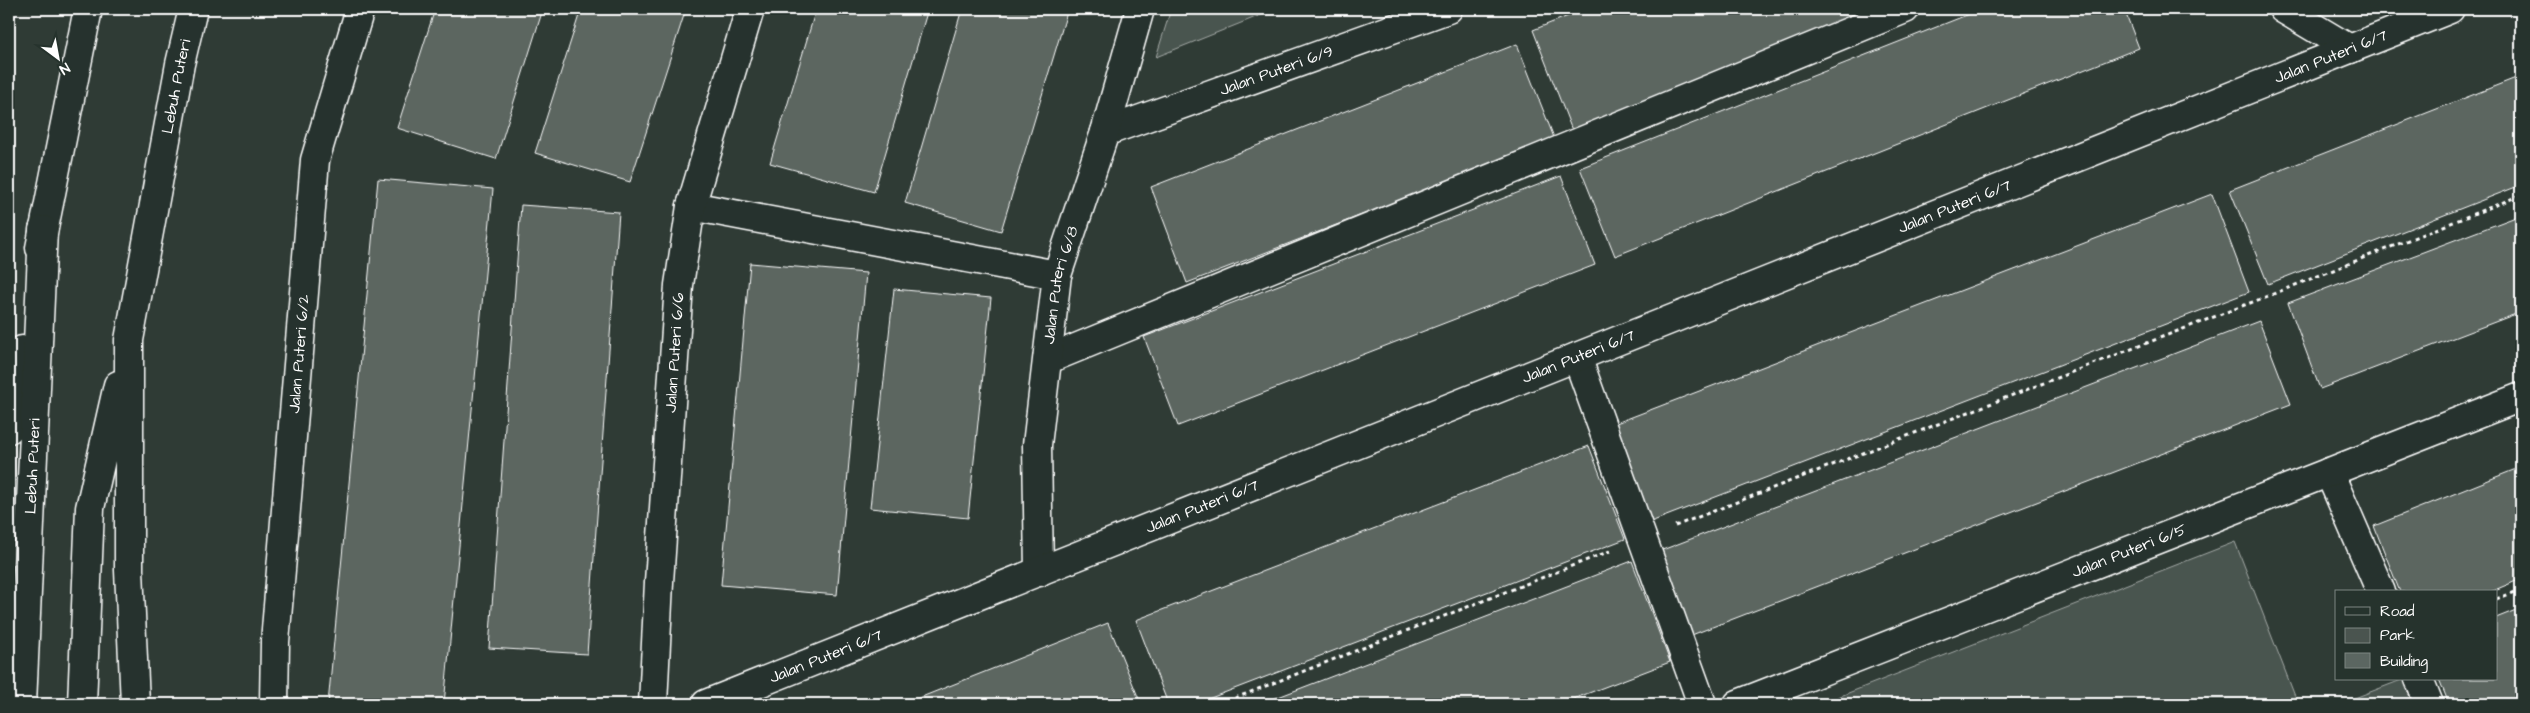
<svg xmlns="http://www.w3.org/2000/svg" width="2530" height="713" viewBox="0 0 2530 713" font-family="'Architects Daughter',sans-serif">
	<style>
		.green { fill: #4a544f; stroke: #a4aaa7 }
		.building { fill: #5b6661; stroke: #fff }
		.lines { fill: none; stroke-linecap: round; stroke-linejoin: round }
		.minor-casing { stroke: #fff; stroke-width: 31 }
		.major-casing { stroke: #fff; stroke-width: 31 }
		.path { stroke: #fff; stroke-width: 3; stroke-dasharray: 4 4; stroke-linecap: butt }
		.minor { stroke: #26332d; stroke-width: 28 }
		.major { stroke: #26332d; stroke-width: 28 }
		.labels { text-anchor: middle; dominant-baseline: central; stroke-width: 4; stroke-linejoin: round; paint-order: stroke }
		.street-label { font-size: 16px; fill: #fff; stroke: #26332d }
	</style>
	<rect width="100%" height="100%" fill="#2f3b35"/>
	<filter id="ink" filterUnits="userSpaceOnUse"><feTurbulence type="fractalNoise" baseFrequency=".02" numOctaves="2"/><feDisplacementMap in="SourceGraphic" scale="10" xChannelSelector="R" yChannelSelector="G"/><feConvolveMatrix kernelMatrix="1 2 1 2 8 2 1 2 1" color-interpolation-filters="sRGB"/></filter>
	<g filter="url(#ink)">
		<!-- green -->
		<g class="green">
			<polygon points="1171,9 1276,9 1156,57"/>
			<polygon points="2235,542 2298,704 1820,704"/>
			<polygon points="2404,679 2413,704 2339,704"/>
		</g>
		<!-- building -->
		<g class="building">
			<polygon points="435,9 543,9 496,159 397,128"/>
			<polygon points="581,9 686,9 630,182 535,153"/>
			<polygon points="816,9 928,9 874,192 770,163"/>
			<polygon points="962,9 1068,9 1001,231 905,203"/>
			<polygon points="1586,9 1887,9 1573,133 1533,30"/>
			<polygon points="1982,9 2124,9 2139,48 1615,256 1580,168"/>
			<polygon points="1517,44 1555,140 1187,283 1151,187"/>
			<polygon points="2521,76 2521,185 2268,284 2230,190"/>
			<polygon points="1561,176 1595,265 1178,426 1144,337"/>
			<polygon points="378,179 493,189 444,704 328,704"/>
			<polygon points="2212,194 2249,292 1648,523 1611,425"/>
			<polygon points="521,205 619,212 587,654 489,648"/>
			<polygon points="2521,215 2521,312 2320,389 2288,303"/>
			<polygon points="750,263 866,273 837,595 721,585"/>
			<polygon points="894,289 991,298 968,518 870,508"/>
			<polygon points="2259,321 2291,404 1689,636 1657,552"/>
			<polygon points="1589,446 1625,539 1195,704 1168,704 1136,620"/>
			<polygon points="2521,467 2521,579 2490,592 2400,592 2374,526"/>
			<polygon points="1632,561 1670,662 1560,704 1260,704"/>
			<polygon points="2521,608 2521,704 2449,704 2439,679 2496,679 2496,618"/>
			<polygon points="1108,623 1141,704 904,704"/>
		</g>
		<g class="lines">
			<defs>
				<g id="minor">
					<polyline points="2283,9 2350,49"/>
					<path id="s1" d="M1105,132L1448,9"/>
					<polyline points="691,206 1057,275"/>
					<polyline points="1577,357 1702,704"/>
					<polyline points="1049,359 1905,9"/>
					<polyline points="2329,472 2381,592"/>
					<path id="s2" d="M1039,572L1037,445L1057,275L1105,132L1140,9"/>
					<polyline points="2419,679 2429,704"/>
					<path id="s3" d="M274,704L275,642L315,160L360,9"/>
					<path id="s4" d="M653,704L659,582L679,285L691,206L750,9"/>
					<path id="s5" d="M706,704L2450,9"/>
					<path id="s6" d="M1738,704L2521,397"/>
				</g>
				<g id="major">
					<polyline points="40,248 88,9"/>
					<polyline points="9,429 22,350"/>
					<path id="s7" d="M22,704L43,230"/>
					<polyline points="82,704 90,508 118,385"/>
					<path id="s8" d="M135,704L129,570V340L180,64L193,9"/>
				</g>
			</defs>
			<!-- minor casing -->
			<use href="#minor" class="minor-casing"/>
			<!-- major casing -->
			<use href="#major" class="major-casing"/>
			<!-- path -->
			<g class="path">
				<polyline points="1675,526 2268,296 2521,195"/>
				<polyline points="2496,599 2521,590"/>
				<polyline points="1220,704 1610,551"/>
			</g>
			<!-- minor -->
			<use href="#minor" class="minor"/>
			<!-- major -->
			<use href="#major" class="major"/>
		</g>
	</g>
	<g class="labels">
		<!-- street labels -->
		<g class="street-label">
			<text stroke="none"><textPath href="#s5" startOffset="1749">Jalan Puteri 6/7</textPath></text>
			<text stroke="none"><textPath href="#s1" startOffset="182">Jalan Puteri 6/9</textPath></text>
			<text stroke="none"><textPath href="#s8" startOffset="622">Lebuh Puteri</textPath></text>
			<text stroke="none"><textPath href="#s5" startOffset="1344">Jalan Puteri 6/7</textPath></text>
			<text stroke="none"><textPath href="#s2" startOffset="289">Jalan Puteri 6/8</textPath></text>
			<text stroke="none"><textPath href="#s4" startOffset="352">Jalan Puteri 6/6</textPath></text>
			<text stroke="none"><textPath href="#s3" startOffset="351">Jalan Puteri 6/2</textPath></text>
			<text stroke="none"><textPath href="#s5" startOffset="939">Jalan Puteri 6/7</textPath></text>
			<text stroke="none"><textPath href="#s7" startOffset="238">Lebuh Puteri</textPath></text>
			<text stroke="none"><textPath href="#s5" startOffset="534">Jalan Puteri 6/7</textPath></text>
			<text stroke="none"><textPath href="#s6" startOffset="420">Jalan Puteri 6/5</textPath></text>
			<text stroke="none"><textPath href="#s5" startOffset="129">Jalan Puteri 6/7</textPath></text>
		</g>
	</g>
	<!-- margin -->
	<rect width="2530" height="713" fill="none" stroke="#26332d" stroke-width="30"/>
	<rect x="15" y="15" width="2500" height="683" fill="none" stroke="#fff" stroke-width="2" filter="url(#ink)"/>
	<!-- legend -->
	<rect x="2335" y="590" width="162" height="90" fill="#26332d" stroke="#7d8581"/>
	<rect x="2345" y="607" width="25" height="8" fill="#26332d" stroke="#7d8581"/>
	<text x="2380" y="616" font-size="15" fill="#ffffff">Road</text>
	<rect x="2345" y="628" width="25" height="15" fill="#4a544f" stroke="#7d8581"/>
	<text x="2380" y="640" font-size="15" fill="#ffffff">Park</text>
	<rect x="2345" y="653" width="25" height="15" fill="#5b6661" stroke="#7d8581"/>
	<text x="2380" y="666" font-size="15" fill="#ffffff">Building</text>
	<!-- north arrow -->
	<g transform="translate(58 58) rotate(148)" stroke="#26332d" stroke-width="4" paint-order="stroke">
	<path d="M0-4L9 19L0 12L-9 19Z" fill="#ffffff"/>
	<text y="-8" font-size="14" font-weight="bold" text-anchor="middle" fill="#ffffff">N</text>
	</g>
</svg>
